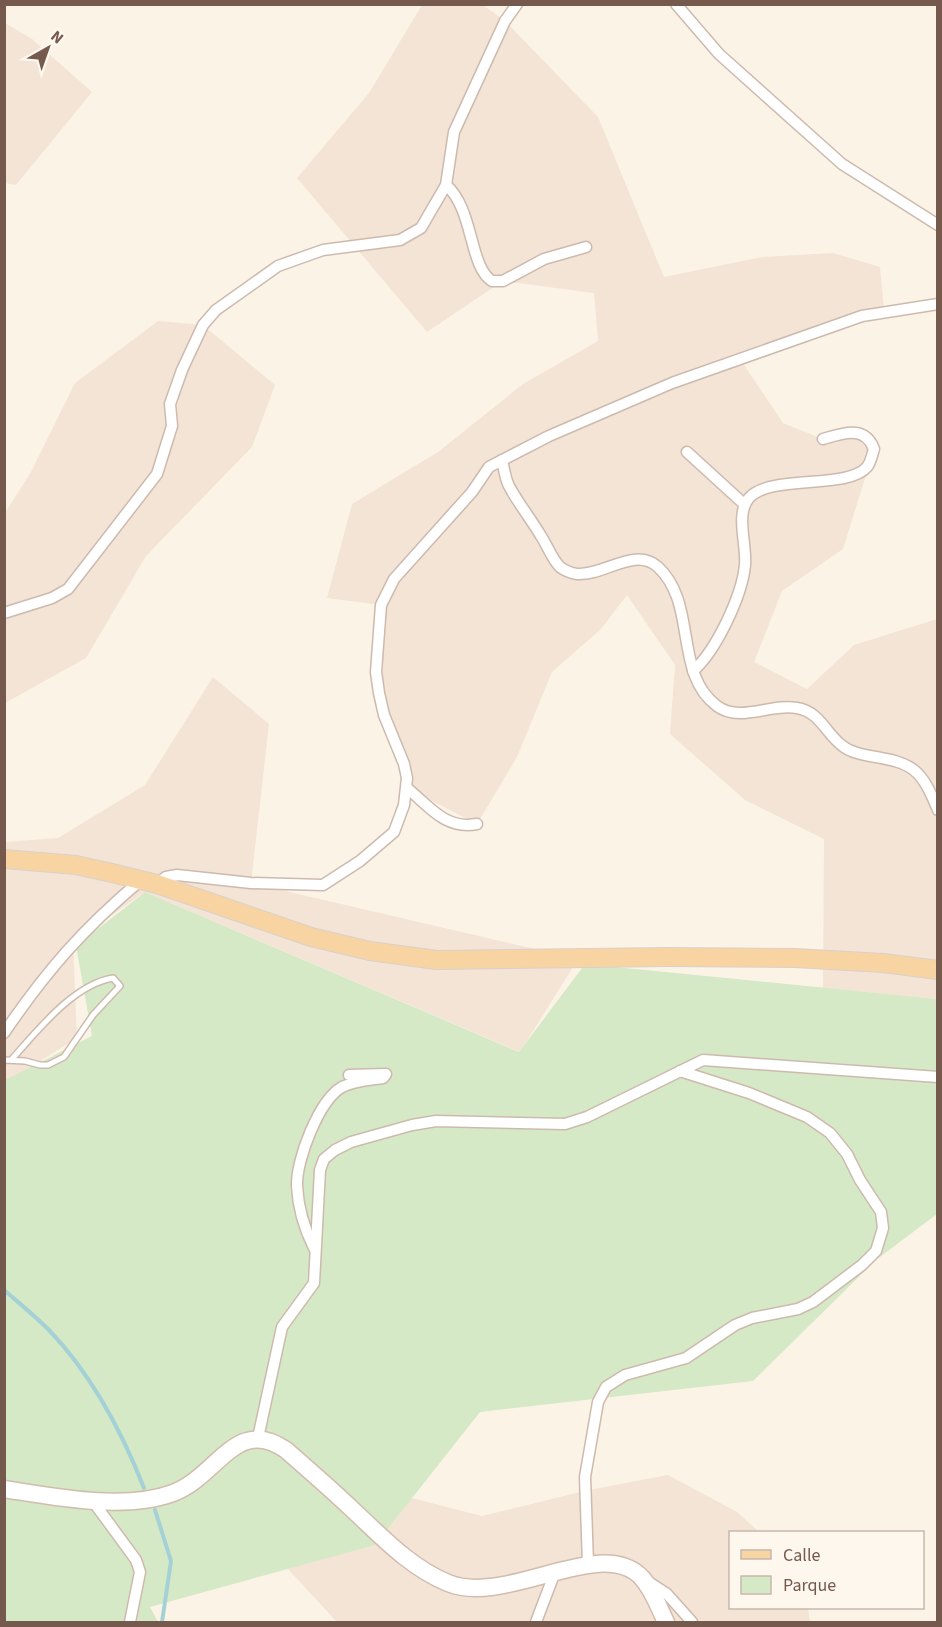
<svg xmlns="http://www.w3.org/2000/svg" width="942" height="1627" viewBox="0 0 942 1627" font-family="'Source Sans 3',sans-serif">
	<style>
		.residential { fill: #f3e4d6 }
		.green { fill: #d6e9c6 }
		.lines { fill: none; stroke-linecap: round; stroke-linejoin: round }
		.stream { stroke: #a3d1d6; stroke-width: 4 }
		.lane-casing { stroke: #cdbaae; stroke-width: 8 }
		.street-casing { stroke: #cdbaae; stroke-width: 13 }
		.secondary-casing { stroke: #d2bcae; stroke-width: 19 }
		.primary-casing { stroke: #d8d1cd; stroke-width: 20 }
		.lane { stroke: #fff; stroke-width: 5 }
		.street { stroke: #fff; stroke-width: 10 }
		.secondary { stroke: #fff; stroke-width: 16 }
		.primary { stroke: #f8d4a2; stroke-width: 18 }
	</style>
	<rect width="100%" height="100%" fill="#fcf3e7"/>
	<!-- residential -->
	<g class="residential">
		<polygon points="422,5 483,5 505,21 598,117 664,277 762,257 833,253 880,267 884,310 740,359 783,423 823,439 866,437 871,459 843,549 782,591 754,662 807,689 854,645 937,619 937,999 823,988 824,839 745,800 670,734 675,665 627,595 601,629 552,672 517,757 477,824 407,788 384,715 381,605 327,598 352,504 438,452 523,384 598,341 594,293 503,281 427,332 297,178 369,93"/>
		<polygon points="5,23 32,39 92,92 16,185 5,183"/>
		<polygon points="158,321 203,325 275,385 252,447 146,556 86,658 5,703 5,513 31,472 75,383"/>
		<polygon points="213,677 269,724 251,883 578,959 520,1052 145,892 73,942 77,1038 5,1083 5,842 58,838 145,785"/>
		<polygon points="668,1475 737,1512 759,1532 730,1532 730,1608 808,1608 810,1622 337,1622 288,1569 412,1498 482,1516 584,1491"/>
	</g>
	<!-- green -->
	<polygon class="green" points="145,892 519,1052 585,964 937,999 937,1214 876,1260 753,1381 480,1412 375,1545 150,1607 158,1622 5,1622 5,1080 92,1036 76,946"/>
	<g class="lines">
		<!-- stream -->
		<g class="stream">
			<path d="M4,1290C19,1303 35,1316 49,1330C91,1374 122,1432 144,1488"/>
			<polyline points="155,1510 171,1561 162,1622"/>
		</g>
		<defs>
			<path id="lane" d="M4,1060L25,1061L40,1065H48L64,1057L93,1015L120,986L113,978C74,984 37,1031 12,1059"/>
			<g id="street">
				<polyline points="676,4 719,54 842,164 938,225"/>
				<path d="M446,185C474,209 469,267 492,281H503L544,259L586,247"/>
				<polyline points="687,452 744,504"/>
				<path d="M502,460C504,468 505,478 509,486C518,503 531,519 541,536C547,545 552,559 560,567C564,570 571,573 577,574C604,576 635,546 658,567C698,604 673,673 717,706C740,723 771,703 797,708C821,712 826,735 844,747C852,753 861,754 870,756C914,763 921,769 938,810"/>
				<polyline points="4,613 52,598 68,589 157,474 172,426 170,404 182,370 203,325 216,310 278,266 323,250 400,240 421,228 446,185 454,132 505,21 517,4"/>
				<path d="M693,671C716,651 742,596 745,565C747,545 735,514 749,498C770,474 847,490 867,467C871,462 872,455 874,449C865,425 843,433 823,439"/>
				<path d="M407,788C429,806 445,830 477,824"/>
				<polyline points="157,884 166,877 177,875 251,883 323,885 360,861 394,832 404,805 407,778 404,764 384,715 379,693 376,672 381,605 394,579 472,492 489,467 549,436 672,383 862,316 938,304"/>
				<path d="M4,1033C47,970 83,929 141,880"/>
				<path d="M314,1248C305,1230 298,1207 297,1186C296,1160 319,1100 342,1087C354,1081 370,1080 383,1078L386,1074L349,1075"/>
				<polyline points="258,1438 282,1327 314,1283 320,1170 324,1159 335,1150 351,1142 412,1125 436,1121 565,1124 587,1117 703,1060 938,1077"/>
				<polyline points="92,1500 136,1560 140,1572 130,1622"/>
				<polyline points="588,1564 585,1477 598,1402 606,1387 625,1375 686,1358 735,1325 752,1318 798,1309 813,1302 862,1265 876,1251 883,1228 881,1212 860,1180 847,1154 830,1133 807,1117 749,1093 680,1071"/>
				<polyline points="647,1581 667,1594 692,1622"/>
				<polyline points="536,1622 555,1572"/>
			</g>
			<path id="secondary" d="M4,1489C55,1497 124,1511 173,1493C218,1476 236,1415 286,1450C309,1470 332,1490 354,1511C383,1538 411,1568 448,1583C506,1607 602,1534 642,1578C653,1590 659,1608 666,1622"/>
			<polyline id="primary" points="4,859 76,865 112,873 157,884 311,937 370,951 437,960 667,957 795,958 883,963 938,970"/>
		</defs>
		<!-- lane casing -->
		<use href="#lane" class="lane-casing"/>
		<!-- street casing -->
		<use href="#street" class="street-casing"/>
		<!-- secondary casing -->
		<use href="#secondary" class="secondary-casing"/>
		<!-- primary casing -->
		<use href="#primary" class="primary-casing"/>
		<!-- lane -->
		<use href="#lane" class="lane"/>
		<!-- street -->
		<use href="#street" class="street"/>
		<!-- secondary -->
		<use href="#secondary" class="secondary"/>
		<!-- primary -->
		<use href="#primary" class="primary"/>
	</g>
	<!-- border -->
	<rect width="942" height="1627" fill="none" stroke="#75594c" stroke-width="12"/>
	<!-- legend -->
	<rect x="729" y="1531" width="195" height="78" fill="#fef7ee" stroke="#c7b8ad" stroke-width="1.5"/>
	<rect x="741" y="1550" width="30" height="9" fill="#f8d4a2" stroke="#c7b8ad" stroke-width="1.5"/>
	<text x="783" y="1561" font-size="18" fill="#75594c">Calle</text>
	<rect x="741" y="1576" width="30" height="18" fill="#d6e9c6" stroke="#c7b8ad" stroke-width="1.5"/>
	<text x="783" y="1591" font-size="18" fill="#75594c">Parque</text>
	<!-- north arrow -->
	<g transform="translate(48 48) rotate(40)" stroke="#fef7ee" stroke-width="4.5" paint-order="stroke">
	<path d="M0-4.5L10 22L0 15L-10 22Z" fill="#75594c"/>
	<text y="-9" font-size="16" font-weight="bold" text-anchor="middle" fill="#75594c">N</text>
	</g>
</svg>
